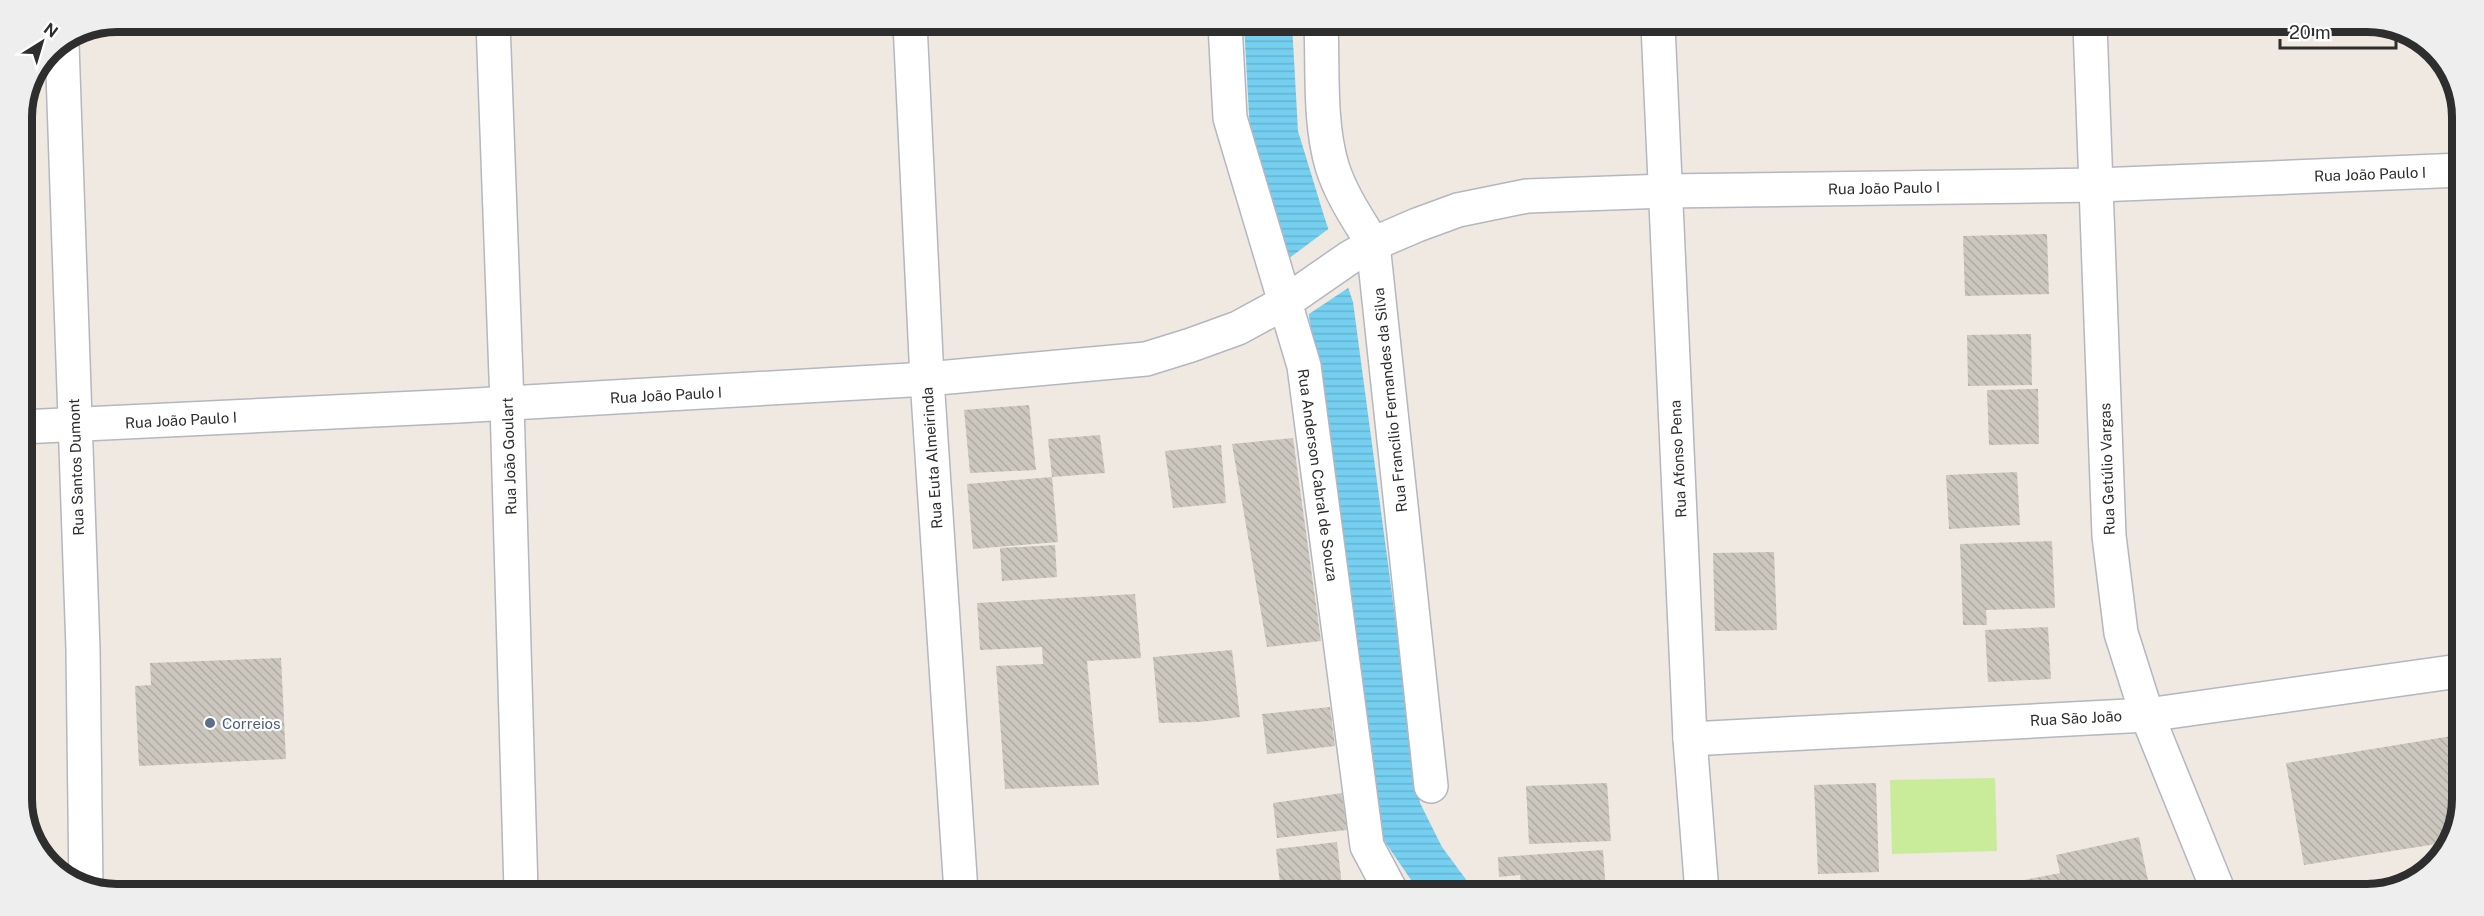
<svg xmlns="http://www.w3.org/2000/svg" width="2484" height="916" viewBox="0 0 2484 916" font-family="'Public Sans',sans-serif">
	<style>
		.pitch { fill: #c9ec9a }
		.water { fill: url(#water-rules) }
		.pier { fill: #efe9e1 }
		.building { fill: url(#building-back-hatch) }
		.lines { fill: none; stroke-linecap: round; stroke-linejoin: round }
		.street-casing { stroke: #b4b7c1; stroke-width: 36 }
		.secondary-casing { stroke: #b4b7c1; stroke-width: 36 }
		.street { stroke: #fff; stroke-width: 33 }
		.secondary { stroke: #fff; stroke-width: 33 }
		.service-dot { fill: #5c6f8a; stroke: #fff; stroke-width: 2 }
		.labels { text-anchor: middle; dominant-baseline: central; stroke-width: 4.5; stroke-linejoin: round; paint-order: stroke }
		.street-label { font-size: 15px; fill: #2e2e2e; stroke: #fff }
		.service-label { font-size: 15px; fill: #4e5e75; stroke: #fff; text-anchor: start }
		.rim { fill: none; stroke: #2e2e2e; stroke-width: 8 }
	</style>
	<defs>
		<pattern id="water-rules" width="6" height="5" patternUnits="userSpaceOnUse" patternTransform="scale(1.5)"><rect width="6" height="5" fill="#75cff0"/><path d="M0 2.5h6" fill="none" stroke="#66b2ce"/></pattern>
		<pattern id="building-back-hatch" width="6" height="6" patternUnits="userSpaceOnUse" patternTransform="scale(1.5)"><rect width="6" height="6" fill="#cbc7bf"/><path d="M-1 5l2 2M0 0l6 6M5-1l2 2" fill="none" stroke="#afaba4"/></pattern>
	</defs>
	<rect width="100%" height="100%" fill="#efe9e1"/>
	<!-- pitch -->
	<polygon class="pitch" points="1995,778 1997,851 1892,854 1890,780"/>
	<!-- water -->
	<polygon class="water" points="1244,24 1292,24 1298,131 1324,216 1353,302 1420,803 1442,847 1476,893 1420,893 1383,839 1373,794 1308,308 1263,187 1250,132"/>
	<!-- pier -->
	<polygon class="pier" points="1331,227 1351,286 1306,316 1288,259"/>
	<!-- building -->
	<g class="building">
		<polygon points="2047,234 2049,294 1965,296 1963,236"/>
		<polygon points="2031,334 2032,385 1968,386 1967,335"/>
		<polygon points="2038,389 2039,444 1989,445 1987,390"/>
		<polygon points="1029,405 1036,470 970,473 964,410"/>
		<polygon points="1100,435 1105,473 1052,477 1048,439"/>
		<polygon points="1293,438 1321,641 1267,647 1232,444"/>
		<polygon points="1221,445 1226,503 1173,508 1165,451"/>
		<polygon points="2017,472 2020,525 1949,529 1946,475"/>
		<polygon points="1052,477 1058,542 973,549 967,484"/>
		<polygon points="2052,541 2055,608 1986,610 1987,625 1963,625 1960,544"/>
		<polygon points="1055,545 1057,577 1002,581 1000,548"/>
		<polygon points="1774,552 1777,630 1715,631 1713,553"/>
		<polygon points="1135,594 1141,658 1087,661 1099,785 1005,789 996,666 1043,664 1042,647 980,650 977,603"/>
		<polygon points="2048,627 2051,679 1988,682 1985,630"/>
		<polygon points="1232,650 1240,717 1200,722 1159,723 1153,657"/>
		<polygon points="281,658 286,759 139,766 135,686 151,685 150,663"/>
		<polygon points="1330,707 1335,746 1267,754 1262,714"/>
		<polygon points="2458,735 2458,792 2452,793 2458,830 2449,842 2304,865 2286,763"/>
		<polygon points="1607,783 1611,841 1529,844 1526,786"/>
		<polygon points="1876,783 1879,872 1818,874 1814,785"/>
		<polygon points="1342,793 1347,830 1277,838 1273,803"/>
		<polygon points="2139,837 2151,895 2022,894 2019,881 2060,873 2056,855"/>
		<polygon points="1337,842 1342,886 1281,892 1276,849"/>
		<polygon points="1603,850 1606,893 1522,893 1520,875 1499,877 1498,857"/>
		<polygon points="1883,889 1884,894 1852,894 1851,890"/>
	</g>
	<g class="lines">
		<defs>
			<g id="street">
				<polyline points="493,22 507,404 521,891"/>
				<polyline points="910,23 927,379 961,892"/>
				<polyline points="1225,24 1230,118 1304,366 1367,846 1392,893"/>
				<path d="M1321,24C1323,70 1319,122 1332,166C1341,195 1358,219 1373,244L1431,786"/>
				<polyline points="1658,25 1690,739 1702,893"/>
				<polyline points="62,44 83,649 86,890"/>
				<polyline points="21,427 458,406 927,379 1146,359 1191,345 1238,328 1284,303 1349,258 1373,244 1417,225 1458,210 1527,196 1666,191 2097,185 2462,170"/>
				<polyline points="1690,739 2147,715 2459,671"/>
			</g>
			<polyline id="secondary" points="2090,25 2109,536 2121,633 2147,715 2220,895"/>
		</defs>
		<!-- street casing -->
		<use href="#street" class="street-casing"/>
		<!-- secondary casing -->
		<use href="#secondary" class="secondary-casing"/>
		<!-- street -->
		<use href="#street" class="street"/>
		<!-- secondary -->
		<use href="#secondary" class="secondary"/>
	</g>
	<!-- markers -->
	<circle class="service-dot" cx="210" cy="723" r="6"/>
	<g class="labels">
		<!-- street labels -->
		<g class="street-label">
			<text transform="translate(2370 174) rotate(-2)">Rua João Paulo I</text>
			<text transform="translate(1884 188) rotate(-1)">Rua João Paulo I</text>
			<text transform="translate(666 395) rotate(-3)">Rua João Paulo I</text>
			<text transform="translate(1390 400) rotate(-96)">Rua Francílio Fernandes da Silva</text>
			<text transform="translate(181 420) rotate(-3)">Rua João Paulo I</text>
			<text transform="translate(509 456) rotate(-92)">Rua João Goulart</text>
			<text transform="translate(932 458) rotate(-94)">Rua Euta Almeirinda</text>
			<text transform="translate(1678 459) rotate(-93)">Rua Afonso Pena</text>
			<text transform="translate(76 467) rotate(-92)">Rua Santos Dumont</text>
			<text transform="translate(2107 469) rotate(-92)">Rua Getúlio Vargas</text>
			<text transform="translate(1318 475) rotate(82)">Rua Anderson Cabral de Souza</text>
			<text transform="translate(2076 718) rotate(-3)">Rua São João</text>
		</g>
		<!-- service labels -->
		<g class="service-label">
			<text x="222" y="723">Correios</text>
		</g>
	</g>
	<!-- crop -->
	<path d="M0 0H2484V916H0ZM117 32H2367A85 85 0 0 1 2452 117V799A85 85 0 0 1 2367 884H117A85 85 0 0 1 32 799V117A85 85 0 0 1 117 32Z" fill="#eee" fill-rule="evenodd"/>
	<path class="rim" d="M117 32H2367A85 85 0 0 1 2452 117V799A85 85 0 0 1 2367 884H117A85 85 0 0 1 32 799V117A85 85 0 0 1 117 32Z"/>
	<!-- north arrow -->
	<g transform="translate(42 42) rotate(37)" stroke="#ffffff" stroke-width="4.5" paint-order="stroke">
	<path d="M0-4.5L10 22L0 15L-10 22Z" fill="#2e2e2e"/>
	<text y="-9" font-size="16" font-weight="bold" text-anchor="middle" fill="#2e2e2e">N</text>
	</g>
	<!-- scale -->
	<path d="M2280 39v9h116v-9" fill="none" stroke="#2e2e2e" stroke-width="3"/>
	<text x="2289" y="39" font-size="18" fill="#2e2e2e" stroke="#ffffff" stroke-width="4.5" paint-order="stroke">20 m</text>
</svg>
